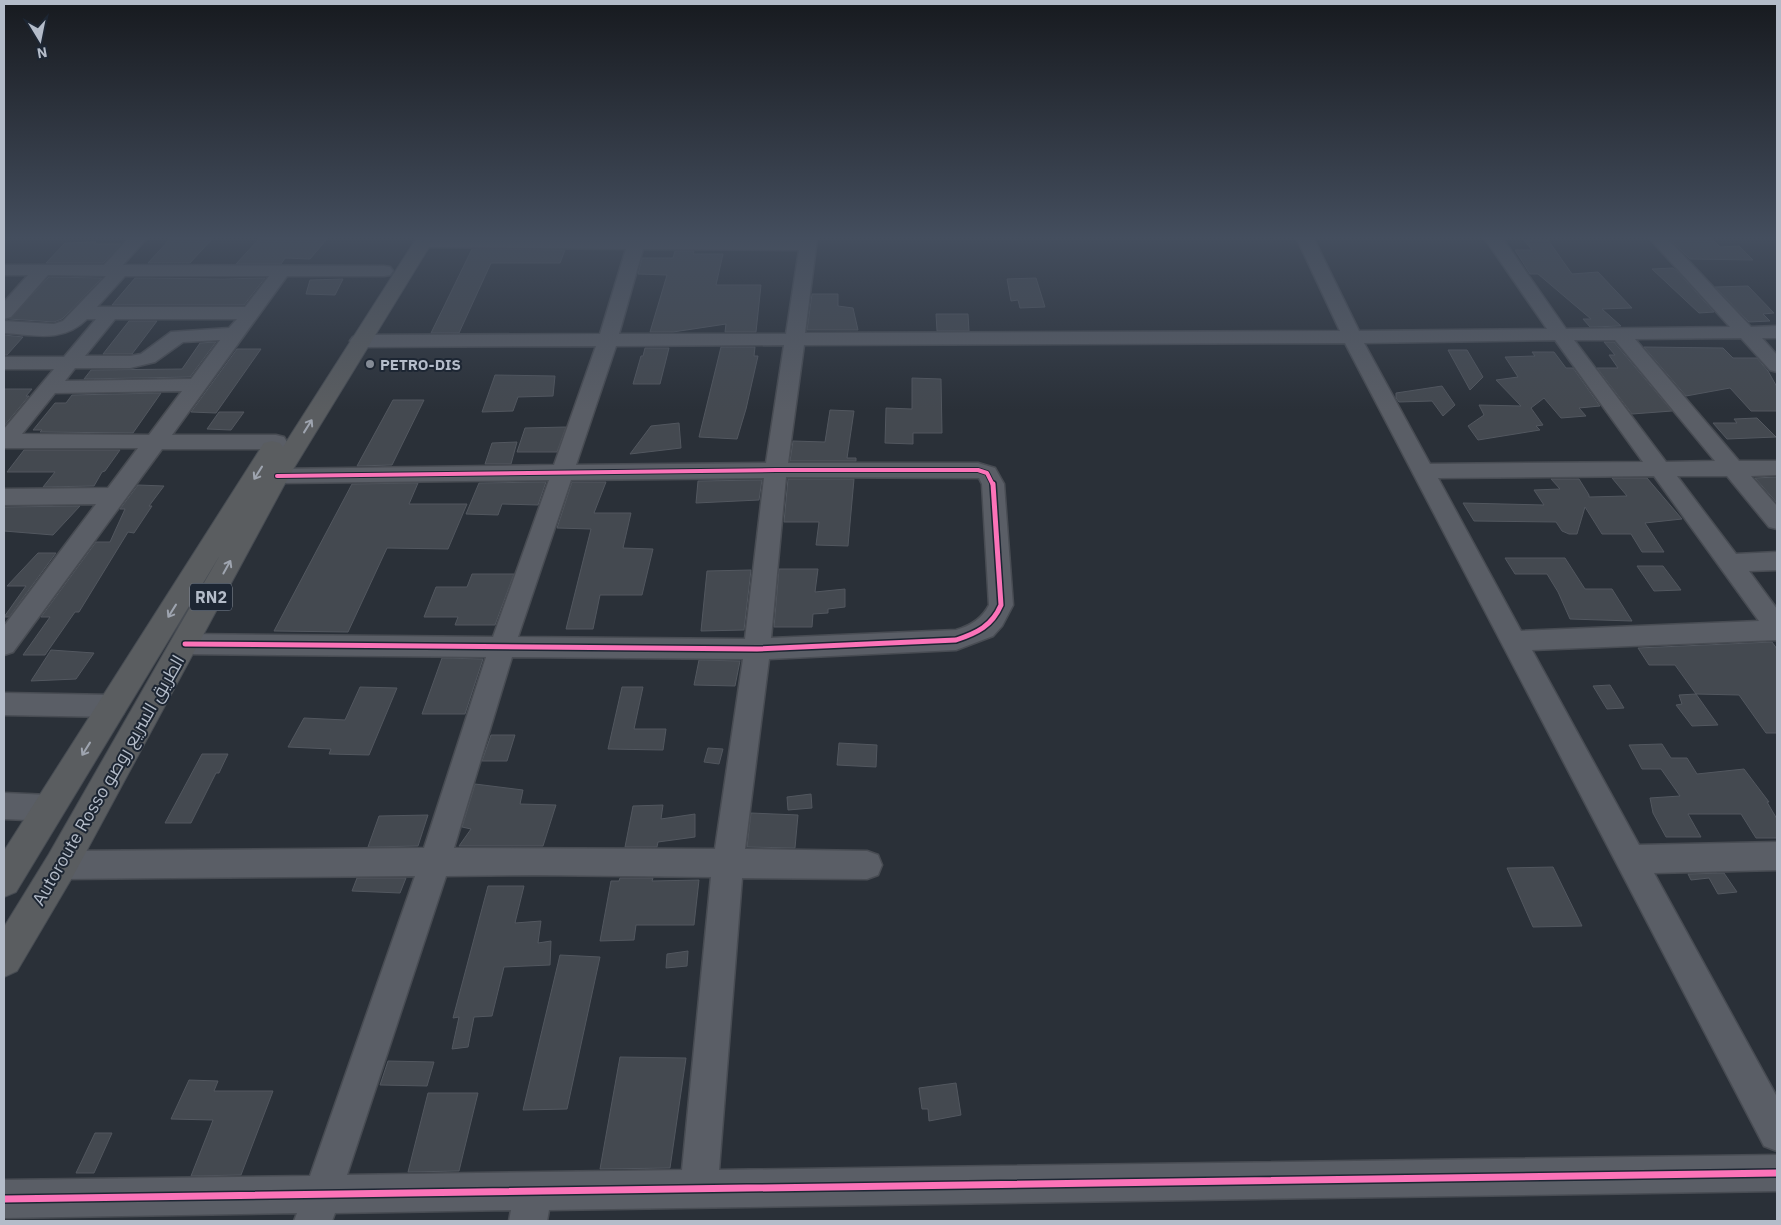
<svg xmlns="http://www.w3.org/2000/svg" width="1781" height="1225" viewBox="0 0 1781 1225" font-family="'IBM Plex Sans',Cairo,sans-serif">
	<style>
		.building { fill: #444950; stroke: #52575f }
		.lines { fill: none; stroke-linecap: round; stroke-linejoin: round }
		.minor-casing { stroke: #484c53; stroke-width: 3 }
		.highway-casing { stroke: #474c53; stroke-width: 2 }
		.minor { fill: #5a5e66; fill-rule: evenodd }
		.highway { fill: #5a5d60; fill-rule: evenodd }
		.cycleway-far2-casing { stroke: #1d2633; stroke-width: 6 }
		.cycleway-far1-casing { stroke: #1d2633; stroke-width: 8 }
		.cycleway-casing { stroke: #1d2633; stroke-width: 10 }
		.cycleway-far2 { stroke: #fb73b8; stroke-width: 4 }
		.cycleway-far1 { stroke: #fb73b8; stroke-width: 5 }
		.cycleway { stroke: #fb73b8; stroke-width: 7 }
		.oneway { stroke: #9ea4af }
		.poi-dot { fill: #848b96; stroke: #1d2633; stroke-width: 2 }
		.labels { text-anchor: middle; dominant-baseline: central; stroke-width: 4; stroke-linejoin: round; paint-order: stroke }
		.far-poi-label { font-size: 15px; font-weight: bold; fill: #b4bcc9; stroke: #1d2633; text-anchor: start }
		.shield { fill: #1d2633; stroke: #878f9c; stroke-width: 1 }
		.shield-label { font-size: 16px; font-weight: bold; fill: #b4bcc9 }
		.street-label { font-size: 18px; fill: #b4bcc9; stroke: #1d2633 }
	</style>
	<rect width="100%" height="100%" fill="#2a3038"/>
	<!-- building -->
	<g class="building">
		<polygon points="170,239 212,239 190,263 148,263"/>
		<polygon points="259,239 327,239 310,259 285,258 281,264 236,264"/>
		<polygon points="1670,239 1712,239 1720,247 1739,246 1753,260 1690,259"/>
		<polygon points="1524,240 1548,240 1572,274 1598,272 1632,308 1602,309 1621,326 1590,327 1583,319 1591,319 1538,274 1530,274 1515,250 1532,250"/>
		<polygon points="96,242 94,244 121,244 103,263 46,263 65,243"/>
		<polygon points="472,249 565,250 560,263 491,263 459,333 431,333"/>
		<polygon points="675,251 694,251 693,254 723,254 716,285 761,285 756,332 725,332 726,324 673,332 650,332 667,275 638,274 642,258 673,258"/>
		<polygon points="1673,268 1677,271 1714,312 1699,313 1652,269"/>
		<polygon points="49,277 102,278 62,319 54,322 9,319"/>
		<polygon points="135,278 223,279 265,278 244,305 112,305"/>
		<polygon points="1036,278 1045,307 1020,308 1018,300 1011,301 1007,279"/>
		<polygon points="343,279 335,295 306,294 310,280"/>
		<polygon points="1748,286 1774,313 1763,314 1770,321 1749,322 1715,287"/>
		<polygon points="812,294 838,294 838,306 853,308 858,330 807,330"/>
		<polygon points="936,314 968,314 969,331 937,331"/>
		<polygon points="129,321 157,321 132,354 103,354"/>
		<polygon points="4,335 23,337 7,355 4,355"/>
		<polygon points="216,342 190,377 84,379 91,370 182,369 200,343"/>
		<polygon points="1604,342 1614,342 1672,411 1632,414 1597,368 1618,368 1609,355 1615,355"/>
		<polygon points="721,347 755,347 754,356 758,356 746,409 737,439 699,437"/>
		<polygon points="1644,347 1723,348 1733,358 1757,358 1768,371 1777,387 1777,411 1751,411 1730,388 1686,396"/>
		<polygon points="645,348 669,348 660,384 633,384 641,356 643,356"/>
		<polygon points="237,349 261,349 216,413 191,412"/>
		<polygon points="1448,350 1467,350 1483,377 1470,390"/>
		<polygon points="1532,352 1554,352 1566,368 1573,368 1600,406 1579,408 1586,416 1561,418 1544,398 1531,408 1543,425 1536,426 1540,430 1478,440 1468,426 1484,415 1479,405 1521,406 1496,380 1518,377 1505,357 1535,356"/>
		<polygon points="495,375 555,376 553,396 518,397 513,411 482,412"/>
		<polygon points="912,378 941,379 942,433 913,433 913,444 885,443 886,408 912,409"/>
		<polygon points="1442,386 1455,405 1443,416 1432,401 1399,402 1396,398 1396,393"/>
		<polygon points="4,389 32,389 26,396 29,396 4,426"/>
		<polygon points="161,393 133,433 40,432 42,430 33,430 55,403 66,403 72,395"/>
		<polygon points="393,400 424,400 392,465 357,466"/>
		<polygon points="830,410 854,411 847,458 856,458 856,461 790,461 793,441 825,442"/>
		<polygon points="219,412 244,412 231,430 207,429"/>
		<polygon points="1757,418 1776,437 1727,439 1713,423 1737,423 1734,419"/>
		<polygon points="679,423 681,448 630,454 651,426"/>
		<polygon points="566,427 557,452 517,452 525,428"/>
		<polygon points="517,442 511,464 485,464 492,443"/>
		<polygon points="24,450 120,450 105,471 102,472 94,486 43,487 55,472 7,472"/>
		<polygon points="1777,477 1777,503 1755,478"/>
		<polygon points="1612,478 1647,478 1682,519 1645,523 1664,552 1642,552 1631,534 1602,534 1585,507 1577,534 1569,534 1562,531 1556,522 1474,521 1463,503 1544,505 1534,490 1560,489 1551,479 1579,479 1589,495 1589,497 1627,496"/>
		<polygon points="788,479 854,479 848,546 816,545 819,522 784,522"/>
		<polygon points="762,480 759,500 696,503 698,481"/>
		<polygon points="546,482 538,505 502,504 498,515 466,514 479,483"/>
		<polygon points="572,482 606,482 594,513 631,513 623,548 653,549 642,595 600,595 593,629 566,629 591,529 557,528"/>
		<polygon points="418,483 409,504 467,504 448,549 387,548 348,632 274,631 352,484"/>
		<polygon points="138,485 164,486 149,506 152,506 134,533 128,532 79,612 75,612 45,655 23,655 50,617 41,617 96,542 110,542 125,509 120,509"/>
		<polygon points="80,506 53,535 4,531 4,507"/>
		<polygon points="38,553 56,553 9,617 4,617 26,586 7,586"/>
		<polygon points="1505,558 1565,558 1585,589 1612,589 1632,621 1570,619 1558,592 1547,574 1515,574"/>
		<polygon points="1637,566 1663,566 1681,590 1654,591"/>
		<polygon points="779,569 818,569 815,592 845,589 845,607 828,609 828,613 813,614 812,627 774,627"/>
		<polygon points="751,570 744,630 701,631 707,571"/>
		<polygon points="472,574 514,574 495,625 455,625 458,617 424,617 436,587 467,587"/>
		<polygon points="1772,642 1777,649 1777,733 1766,733 1739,695 1696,694 1675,665 1649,665 1638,648"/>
		<polygon points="51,650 94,653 76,679 31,681"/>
		<polygon points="442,658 483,659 465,714 422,714"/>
		<polygon points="699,660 740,661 735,686 694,685"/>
		<polygon points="1610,685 1624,708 1607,709 1593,686"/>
		<polygon points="360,687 397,688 369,755 329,754 331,749 288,747 304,718 345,720"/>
		<polygon points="622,687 643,687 634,729 666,729 663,750 608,749"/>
		<polygon points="1696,694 1718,725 1692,726 1676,705 1682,704 1679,695"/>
		<polygon points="491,735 515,735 507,761 482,761"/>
		<polygon points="839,743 877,745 876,767 837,765"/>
		<polygon points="1662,744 1671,758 1687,758 1697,774 1744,769 1769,802 1767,802 1777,819 1777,838 1756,838 1741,814 1688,814 1701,837 1666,837 1653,813 1650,798 1680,796 1661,769 1642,769 1629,745"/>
		<polygon points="708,748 723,749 719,764 704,762"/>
		<polygon points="202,754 228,754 219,773 216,773 191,823 165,823"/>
		<polygon points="475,784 523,790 520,804 556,805 543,846 459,846 471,829 462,827"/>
		<polygon points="811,794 812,808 788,810 787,797"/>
		<polygon points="663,805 661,819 695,814 695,837 658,842 657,847 625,847 633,806"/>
		<polygon points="751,813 798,815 795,848 747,847"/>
		<polygon points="428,815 418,846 368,847 379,816"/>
		<polygon points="1553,867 1582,926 1533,927 1507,868"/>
		<polygon points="1724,873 1737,892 1718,894 1709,878 1691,880 1688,874"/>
		<polygon points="357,878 406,878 400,893 352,891"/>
		<polygon points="620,878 653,878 652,881 699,880 694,925 636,925 634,940 600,941 611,881 619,881"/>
		<polygon points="488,886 524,886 515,923 541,921 538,943 551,941 550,965 504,967 492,1016 474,1017 468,1047 452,1049 459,1017 453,1018"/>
		<polygon points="688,951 687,966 666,968 667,954"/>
		<polygon points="560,955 600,957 567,1109 523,1110"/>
		<polygon points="620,1057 686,1058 670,1168 600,1169"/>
		<polygon points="388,1061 434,1062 427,1086 380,1085"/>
		<polygon points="189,1080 218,1081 214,1091 273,1091 241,1175 191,1176 213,1120 171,1119"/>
		<polygon points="956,1083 961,1115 929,1121 928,1109 922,1109 919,1088"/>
		<polygon points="428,1093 478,1093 459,1171 408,1172"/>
		<polygon points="95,1133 112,1133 94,1173 76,1173"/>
	</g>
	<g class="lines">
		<defs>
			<g id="minor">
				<path d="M128,239H146L123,265L384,266L390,267L393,271L390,275L384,276H287L172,435H276L284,437L287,442L284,447L276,449H162L13,652L4,655V626L96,504L4,505V489L108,488L138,448H4V429L54,369H4V357H64L96,319H87C63,343 35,335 4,333V321L54,324L63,321L106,276L48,275L11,317L4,319V302L28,275H4V265H104ZM125,276H269L245,307H97ZM115,319H237L229,328L171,332L141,354L130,356H85ZM220,340L191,379L65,381L75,368H130L155,362L183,342ZM182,391L149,435L22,434L55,393Z"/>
				<path d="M417,239H817L805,333L1340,331L1297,239H1314L1359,331L1547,329L1485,239H1503L1566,329L1730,327L1650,239H1668L1751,327L1777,326V338H1762L1777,355V372L1770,370L1741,338L1635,339L1739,461H1777V475L1751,476L1777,506V529L1769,527L1727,476H1677L1736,554L1777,552V570L1749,571L1777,609V640L1532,650L1639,845L1777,842V870L1654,873L1777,1097V1151L1764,1146L1345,343L804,345L788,463H978L995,468L1004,484L1013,605L1002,626L993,636L956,650L769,659L745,849L867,851L878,855L882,865L878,875L867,879L742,878L719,1170L1777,1155V1191L549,1210L547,1221H509L511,1210L335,1213L332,1221H294L297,1213L4,1218V1180L310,1176L415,876L61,879L50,875L46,865L50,855L61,851L424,848L486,657L185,654L176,651L172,644L176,637L185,634L493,637L549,480L277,483L269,481L266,476L269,471L277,469L554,465L596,346L360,347L353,345L350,341L353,337L360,335L600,334L626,249L423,247L417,246L414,242ZM643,249L799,250L786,334H619ZM1555,340L1643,462L1430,464L1364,343ZM1574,340H1615L1715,461L1666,462ZM784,345L766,463L576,465L616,346ZM1654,476L1759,621L1521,631L1438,478ZM786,477L979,478L982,484L989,605C982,619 970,626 956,630L771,638ZM764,478L745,639L518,637L571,480ZM512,657L743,659L715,849L454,848ZM536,875L711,877L682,1170L347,1175L446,876Z"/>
				<polygon points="4,693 113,695 123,698 126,706 123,714 113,717 4,715"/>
				<polygon points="4,793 50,795 60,799 65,808 60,817 50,821 4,819"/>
			</g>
			<polygon id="highway" points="416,239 434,239 289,476 73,876 17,971 4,977 4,927 49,854 220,555 16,892 4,897 4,851 264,443 272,441 280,443 283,447"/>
		</defs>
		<!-- minor casing -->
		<use href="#minor" class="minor-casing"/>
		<!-- highway casing -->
		<use href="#highway" class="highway-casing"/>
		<!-- minor -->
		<use href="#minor" class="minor"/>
		<!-- highway -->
		<use href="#highway" class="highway"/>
		<defs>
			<polyline id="cycleway-far2" points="277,476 776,470 978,470 987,473 993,485"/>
			<path id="cycleway-far1" d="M185,644L757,649L956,640C977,633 992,626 1001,605L993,484"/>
			<polyline id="cycleway" points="4,1199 1777,1173"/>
		</defs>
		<!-- cycleway-far2 casing -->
		<use href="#cycleway-far2" class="cycleway-far2-casing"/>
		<!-- cycleway-far1 casing -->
		<use href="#cycleway-far1" class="cycleway-far1-casing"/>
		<!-- cycleway casing -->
		<use href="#cycleway" class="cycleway-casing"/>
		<!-- cycleway-far2 -->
		<use href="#cycleway-far2" class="cycleway-far2"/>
		<!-- cycleway-far1 -->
		<use href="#cycleway-far1" class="cycleway-far1"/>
		<!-- cycleway -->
		<use href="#cycleway" class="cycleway"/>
	</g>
	<!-- one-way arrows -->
	<defs><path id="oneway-shaft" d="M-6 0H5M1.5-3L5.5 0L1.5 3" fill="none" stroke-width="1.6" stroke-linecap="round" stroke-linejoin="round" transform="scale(1.25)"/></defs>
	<g class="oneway">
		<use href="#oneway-shaft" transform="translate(308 426) rotate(-58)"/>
		<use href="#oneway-shaft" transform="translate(258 473) rotate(122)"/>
		<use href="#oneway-shaft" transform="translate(227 567) rotate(-61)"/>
		<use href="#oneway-shaft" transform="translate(172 611) rotate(122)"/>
		<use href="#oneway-shaft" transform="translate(86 749) rotate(122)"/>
	</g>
	<!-- sky -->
	<linearGradient id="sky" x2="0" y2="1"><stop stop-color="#171a1f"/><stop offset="0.58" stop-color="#444e5e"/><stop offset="1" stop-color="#444e5e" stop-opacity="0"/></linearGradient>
	<rect width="1781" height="410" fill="url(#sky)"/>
	<!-- markers -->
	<circle class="poi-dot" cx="370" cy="364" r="5"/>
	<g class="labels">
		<!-- far-poi labels -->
		<g class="far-poi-label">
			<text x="380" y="364">PETRO-DIS</text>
		</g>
		<!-- shield labels -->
		<rect class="shield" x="190" y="583.5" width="42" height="27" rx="4"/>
		<g class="shield-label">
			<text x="211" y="597">RN2</text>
		</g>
		<!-- street labels -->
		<g class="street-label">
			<text transform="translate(108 780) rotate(-60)">Autoroute Rosso الطريق السريع روصو</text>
		</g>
	</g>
	<!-- border -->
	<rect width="1781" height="1225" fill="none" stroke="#b4bcc9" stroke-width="10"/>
	<!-- north arrow -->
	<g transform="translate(40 40) rotate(170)" stroke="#1d2633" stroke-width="4" paint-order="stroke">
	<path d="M0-4L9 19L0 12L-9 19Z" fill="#b4bcc9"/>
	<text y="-8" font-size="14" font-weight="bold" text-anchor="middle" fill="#b4bcc9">N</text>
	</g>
</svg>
